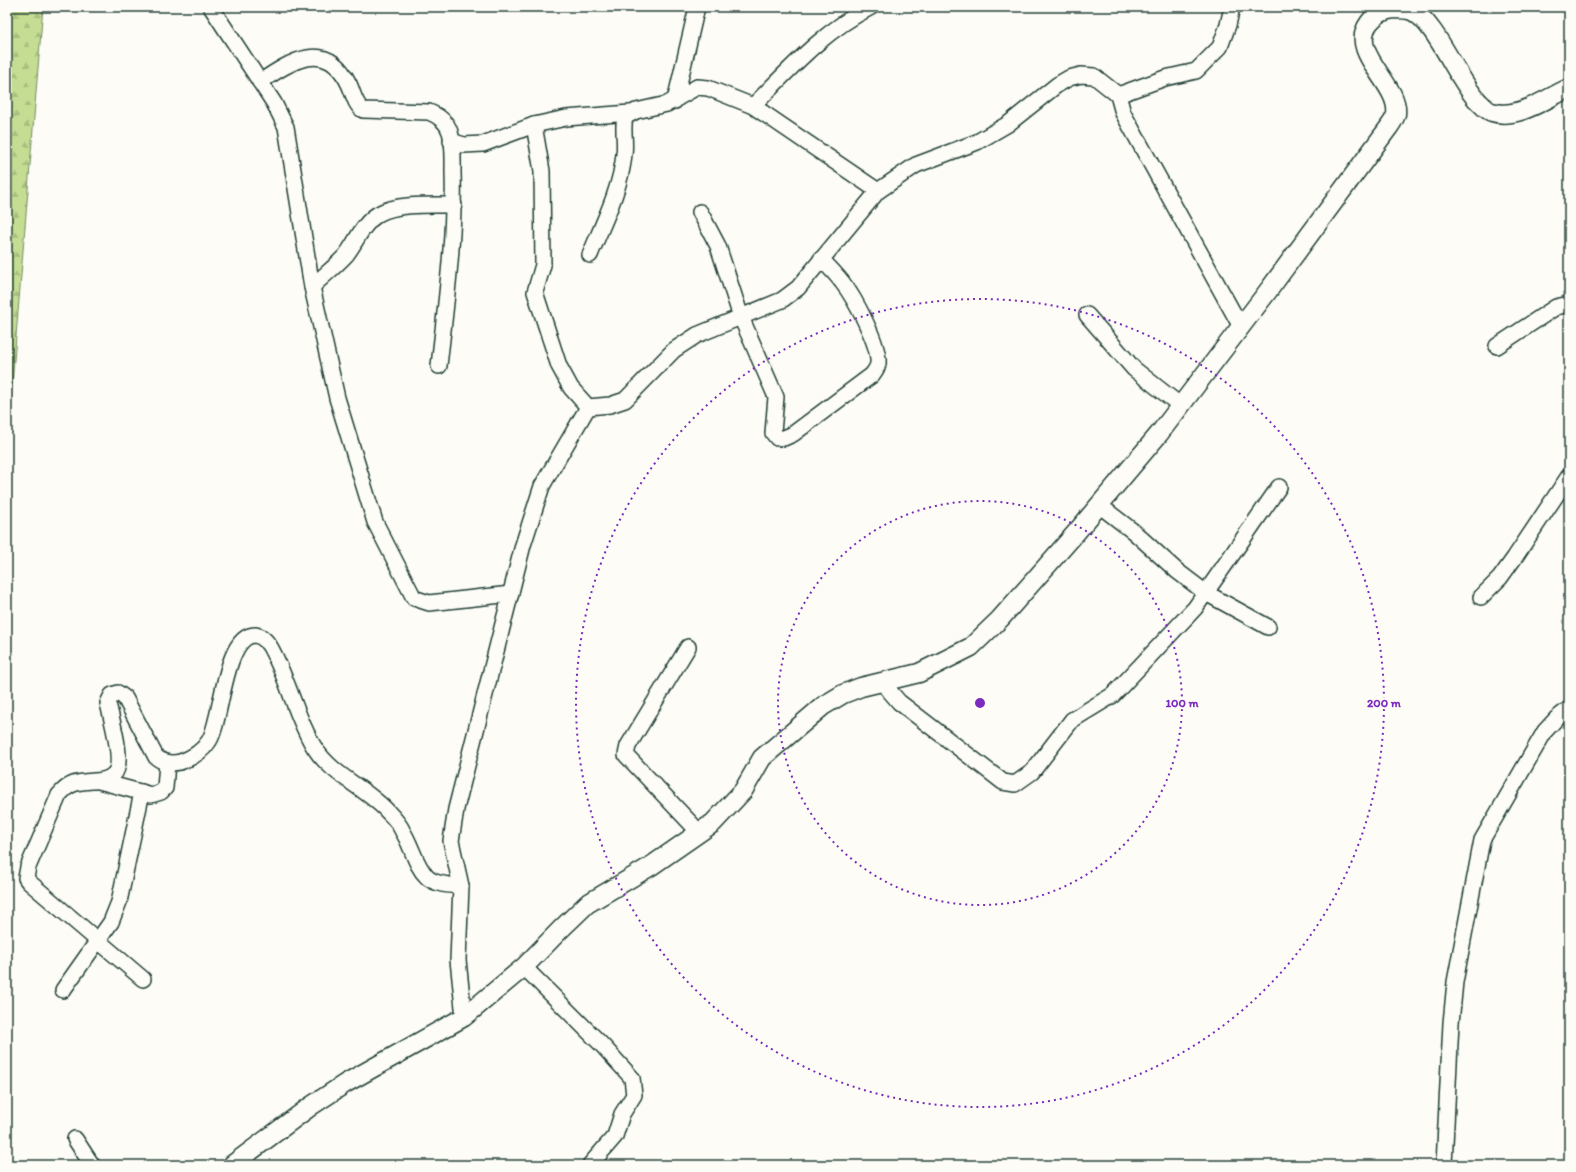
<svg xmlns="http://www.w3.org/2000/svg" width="1576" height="1172" viewBox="0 0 1576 1172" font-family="Itim,sans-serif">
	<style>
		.forest { fill: url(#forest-firs); stroke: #728d64 }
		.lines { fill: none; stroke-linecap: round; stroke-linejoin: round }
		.minor-casing { stroke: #1f3d34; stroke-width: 18 }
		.tertiary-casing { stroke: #1f3d34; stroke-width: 21 }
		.minor { stroke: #fdfcf7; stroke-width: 15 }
		.tertiary { stroke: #fdfcf7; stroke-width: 18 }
		.ring { fill: none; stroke: #7b2cbf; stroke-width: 2; stroke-dasharray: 2 4 }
		.centre { fill: #7b2cbf; stroke: #fdfcf7; stroke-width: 2 }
		.ring-label { font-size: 12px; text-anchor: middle; font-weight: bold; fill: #7b2cbf; stroke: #fdfcf7; stroke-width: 4; stroke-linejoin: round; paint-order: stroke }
	</style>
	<defs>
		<pattern id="forest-firs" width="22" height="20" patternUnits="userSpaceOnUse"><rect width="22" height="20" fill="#c5dd93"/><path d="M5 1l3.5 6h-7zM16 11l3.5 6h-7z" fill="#a9bf7f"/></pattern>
	</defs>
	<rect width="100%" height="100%" fill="#fdfcf7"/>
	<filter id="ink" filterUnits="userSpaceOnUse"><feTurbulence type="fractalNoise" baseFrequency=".025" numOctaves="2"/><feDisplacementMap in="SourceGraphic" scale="8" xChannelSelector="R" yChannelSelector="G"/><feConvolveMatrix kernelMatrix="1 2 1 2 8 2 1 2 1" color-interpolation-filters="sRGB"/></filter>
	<g filter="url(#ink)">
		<!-- forest -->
		<polygon class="forest" points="7,7 43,7 7,446"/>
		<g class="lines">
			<defs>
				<g id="minor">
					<polyline points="211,7 274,103 286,127 312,287 337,398 375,522 414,598 429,603 511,594"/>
					<polyline points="1232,7 1228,25 1220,47 1196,71 1165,78 1118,95 1123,113 1241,327"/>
					<path d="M260,82C291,61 327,38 349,84C353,92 355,105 363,110L429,112C439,116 447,122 450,132C454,144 453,160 453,172C455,237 446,302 439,366"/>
					<polyline points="675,101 697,7"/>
					<path d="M753,106C790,69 823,31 871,7"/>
					<polyline points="534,125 542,171 543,265 535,292 559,366 571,388 588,407 610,405 625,400 674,350 697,335 782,300 798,288 878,191 916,165 977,142 1008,124 1057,85 1069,78 1081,75 1094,76 1118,95"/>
					<polyline points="451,141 464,145 483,144 534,125 566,118 630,113"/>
					<path d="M700,212L718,246L741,317L776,397L773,433L777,438H784L793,434L872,375C874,372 877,369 878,364C880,345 854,297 842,282C836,274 828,266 821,259"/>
					<path d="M590,255C603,223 621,189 624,154C626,142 622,129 625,117L636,111L667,104L697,87L708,88L753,106L878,191"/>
					<path d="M312,287C323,276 335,267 346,255C357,241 362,224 378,214C397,203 432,205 454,205"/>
					<polyline points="1087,315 1134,369 1181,406"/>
					<polyline points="1497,346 1556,307 1569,304"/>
					<polyline points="1099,505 1134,532 1177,571 1206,593 1268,627"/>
					<polyline points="1481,597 1500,578 1515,557 1569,476"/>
					<polyline points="688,647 628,746 626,755 699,832"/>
					<polyline points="881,681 899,702 1003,782 1015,784 1032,772 1072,720 1113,695 1195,608 1279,487"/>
					<polyline points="99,781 151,795 161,792 165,788 167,763"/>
					<polyline points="524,967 602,1045 632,1078 634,1095 622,1114 615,1136 590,1165"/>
					<path d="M143,979L29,882L26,878L28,867L59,795C70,782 78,782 94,781C101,781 109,779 114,774C125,763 111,718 108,703L112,695L118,693L125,698L156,757C163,763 171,764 180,762C192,758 202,752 209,741C222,721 224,635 255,635C262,636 265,640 269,645C288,677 295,716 314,747C332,776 367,788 389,813C394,818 400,825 403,832C412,846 415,865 427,877C435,885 451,885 461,886"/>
					<polyline points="63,990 111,922 119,902 142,792"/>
					<polyline points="464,1017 458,960 461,886 451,841 456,809 523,545 542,486 588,407"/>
					<polyline points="75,1139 92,1165"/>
					<polyline points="1444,1165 1451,1023 1455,982 1482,840 1545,731 1556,719 1569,709"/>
				</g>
				<path id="tertiary" d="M232,1165L311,1106L346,1083L464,1017L524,967L561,929L587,904L651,866L713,823L743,791L762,758L823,706L843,694L861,687L919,673L971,647L1000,619L1074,535L1159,434L1268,291L1389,127C1391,124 1395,119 1396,114C1400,84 1347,53 1369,23C1375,15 1383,10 1394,9C1400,9 1406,9 1412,11C1435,21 1458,81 1478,101C1482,105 1487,111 1492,112C1517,120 1547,98 1569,88"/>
			</defs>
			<!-- minor casing -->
			<use href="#minor" class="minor-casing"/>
			<!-- tertiary casing -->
			<use href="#tertiary" class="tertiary-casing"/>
			<!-- minor -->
			<use href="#minor" class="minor"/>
			<!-- tertiary -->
			<use href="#tertiary" class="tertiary"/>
		</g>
	</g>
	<!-- distance rings -->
	<g class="ring">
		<circle cx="980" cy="703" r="202"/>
		<circle cx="980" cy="703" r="404"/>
	</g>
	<circle cx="980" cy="703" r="6" class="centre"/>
	<g class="ring-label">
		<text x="1182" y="707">100 m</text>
		<text x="1384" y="707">200 m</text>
	</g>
	<!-- margin -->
	<rect width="1576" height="1172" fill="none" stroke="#fdfcf7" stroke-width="24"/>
	<rect x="12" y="12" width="1552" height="1148" fill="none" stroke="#1f3d34" stroke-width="1.5" filter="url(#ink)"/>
</svg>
